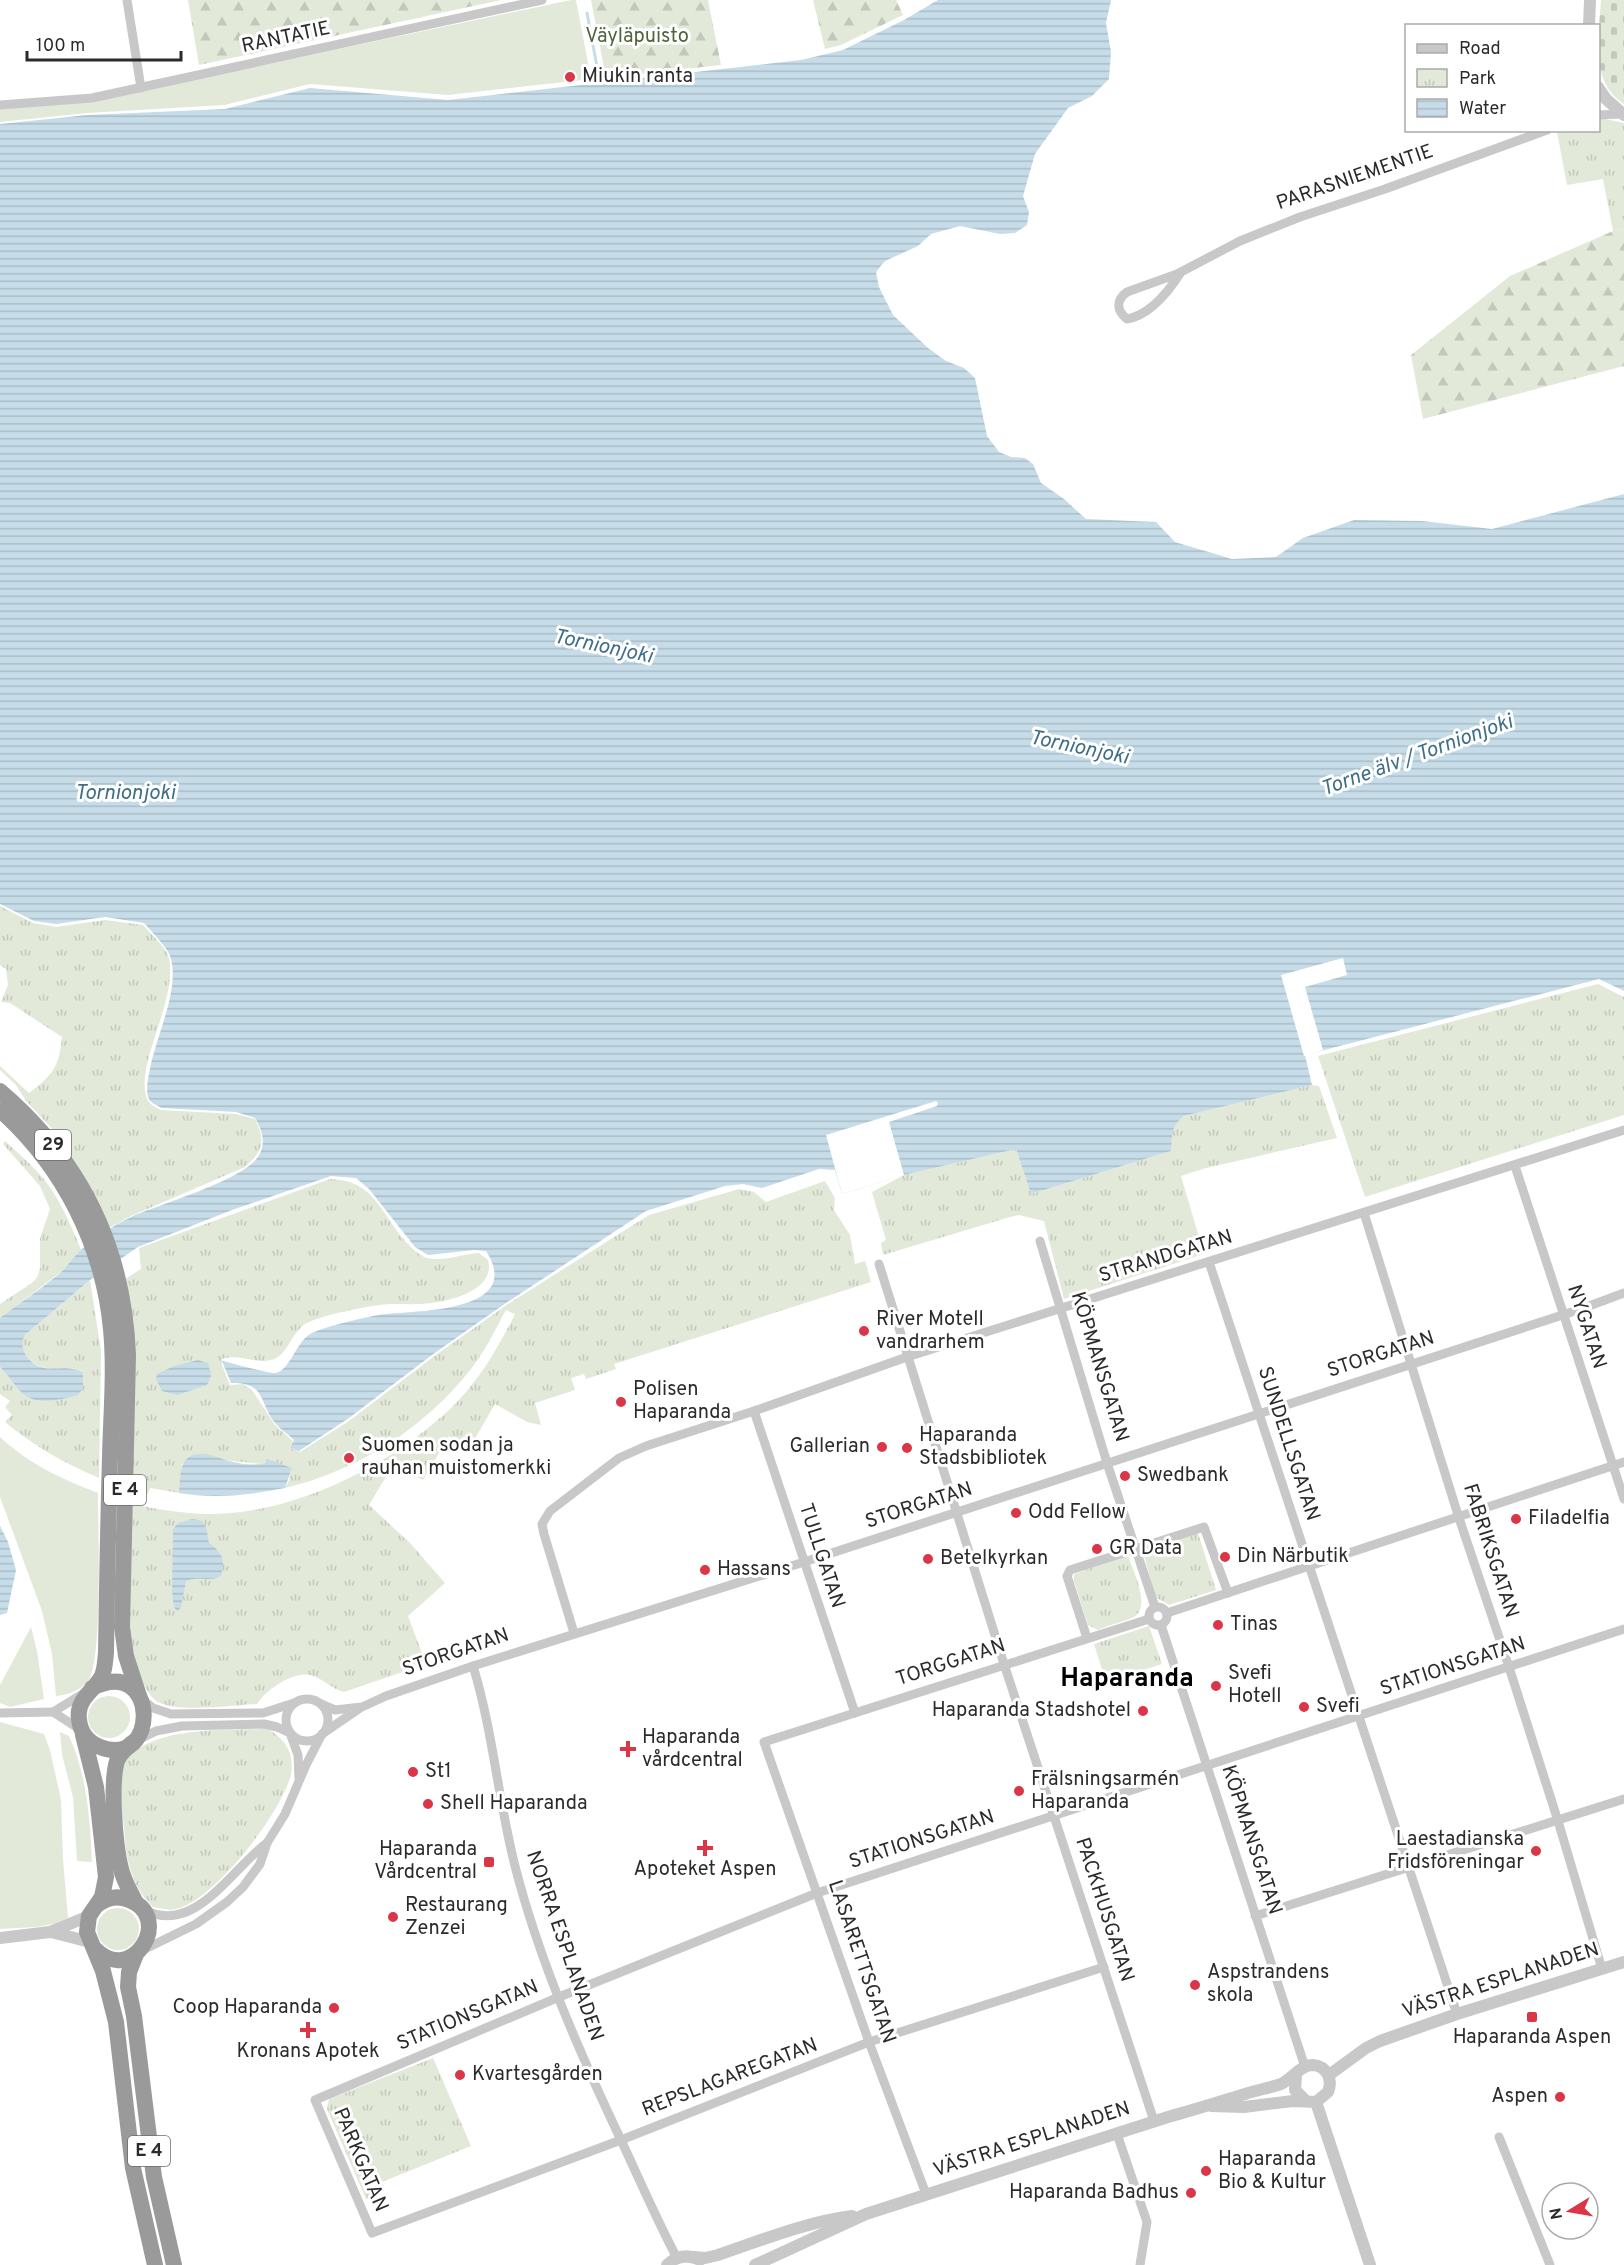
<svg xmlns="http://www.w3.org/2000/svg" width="1624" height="2265" viewBox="0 0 1624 2265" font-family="Overpass,sans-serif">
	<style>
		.grass { fill: #e2e9d9 }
		.forest { fill: url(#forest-firs) }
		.cemetery { fill: url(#cemetery-stones) }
		.park { fill: url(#park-tufts) }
		.water { fill: url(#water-rules) }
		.pier { fill: #fff }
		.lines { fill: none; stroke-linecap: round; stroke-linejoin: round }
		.stream { stroke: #c6dce8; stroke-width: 3 }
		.minor { stroke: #c8c8c8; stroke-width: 9 }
		.tertiary { stroke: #c8c8c8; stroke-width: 12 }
		.trunk { stroke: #9a9a9a; stroke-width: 16 }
		.poi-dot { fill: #db3548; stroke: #fff; stroke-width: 2 }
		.labels { text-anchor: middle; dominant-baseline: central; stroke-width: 6; stroke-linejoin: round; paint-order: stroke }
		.shield { fill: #fff; stroke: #6b6b6b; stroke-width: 1.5 }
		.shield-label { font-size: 18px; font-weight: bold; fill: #2b2b2b }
		.park-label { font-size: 20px; fill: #50643c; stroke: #fff }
		.street-label { font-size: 20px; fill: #2b2b2b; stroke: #fff }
		.poi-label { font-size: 20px; fill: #2b2b2b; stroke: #fff; text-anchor: start }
		.water-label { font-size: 21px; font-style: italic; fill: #3f6f88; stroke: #fff }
		.district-label { font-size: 26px; font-weight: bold; fill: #000; stroke: #fff }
	</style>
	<defs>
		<pattern id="forest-firs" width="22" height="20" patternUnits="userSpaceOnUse" patternTransform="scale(1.5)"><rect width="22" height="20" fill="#e2e9d9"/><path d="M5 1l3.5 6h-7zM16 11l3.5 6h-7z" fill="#c2c8ba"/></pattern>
		<pattern id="cemetery-stones" width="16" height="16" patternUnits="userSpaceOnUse" patternTransform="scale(1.5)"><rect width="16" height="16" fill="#e2e9d9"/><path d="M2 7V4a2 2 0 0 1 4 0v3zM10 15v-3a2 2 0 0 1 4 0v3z" fill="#c2c8ba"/></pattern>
		<pattern id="park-tufts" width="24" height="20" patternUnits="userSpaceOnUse" patternTransform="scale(1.5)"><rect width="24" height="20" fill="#e2e9d9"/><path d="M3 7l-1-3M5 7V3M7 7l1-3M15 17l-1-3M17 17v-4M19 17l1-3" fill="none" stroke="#c2c8ba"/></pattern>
		<pattern id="water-rules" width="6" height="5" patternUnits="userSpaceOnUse" patternTransform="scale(1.5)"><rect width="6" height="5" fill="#c6dce8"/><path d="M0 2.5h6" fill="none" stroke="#aabdc7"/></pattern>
	</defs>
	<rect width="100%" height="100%" fill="#fff"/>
	<!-- grass -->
	<g class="grass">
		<polygon points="571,0 576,0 591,79 448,95 310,84 224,105 87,113 0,122 0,109 92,101"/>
		<path d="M0,1437C29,1464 62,1479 98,1493C98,1524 103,1663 88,1681C81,1690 68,1695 56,1696L52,1654L42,1611L0,1497Z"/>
		<polygon points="31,1627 37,1651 44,1699 10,1707 0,1703 0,1685"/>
		<circle cx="109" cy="1717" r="21"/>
		<polygon points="0,1722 44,1734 50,1750 61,1800 63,1859 68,1918 54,1924 36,1927 0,1929"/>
		<path d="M60,1732L69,1736C87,1775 90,1819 92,1862L77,1861L73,1797L62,1755Z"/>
		<circle cx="118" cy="1929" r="21"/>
	</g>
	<!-- forest -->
	<g class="forest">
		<polygon points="188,0 501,0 199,65"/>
		<polygon points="591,0 708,0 721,65 606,78"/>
		<polygon points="813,0 896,0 903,15 841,45 825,49"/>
		<polygon points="1624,229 1624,366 1423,419 1411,355 1510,276 1613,231"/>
	</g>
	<!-- cemetery -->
	<path class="cemetery" d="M1601,0H1624V104C1589,81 1599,36 1601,0Z"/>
	<!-- park -->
	<g class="park">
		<polygon points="1600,118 1624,123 1624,229 1613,231 1603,179 1567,185 1557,132 1598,130 1599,119"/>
		<path d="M0,906L33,923L56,927L105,920L143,925C150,933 166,947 169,958C178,1001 134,1065 147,1099C150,1105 155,1107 161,1110L236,1114L255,1119C266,1141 263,1151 245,1167L131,1216L109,1228L90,1189L54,1131L26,1101L16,1085L0,1070V1066L29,1093C53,1075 59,1067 62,1037L10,1003L1,1002L8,985L6,969L0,965Z"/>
		<polygon points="1598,984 1624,997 1624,1115 1365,1197 1318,1056"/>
		<path d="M1312,1085L1319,1086L1337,1138L1206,1168L1181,1176L1204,1254L1064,1299L1044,1221L1019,1215L1010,1217L883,1255L881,1243L886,1240L872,1192L904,1175L1016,1149L1031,1194L1171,1151C1171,1136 1171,1126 1184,1116Z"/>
		<path d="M5,1141C18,1153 32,1165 43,1178C60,1199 71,1225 81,1250L61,1272L0,1318V1304L32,1283L38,1276L40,1268V1238L50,1209L40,1186L3,1144Z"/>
		<path d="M330,1179C374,1180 380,1212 405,1241C412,1248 418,1255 427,1258C442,1262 463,1254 479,1253L488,1260C497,1293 441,1304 417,1304C404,1305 393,1303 380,1305C363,1307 318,1316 305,1324C291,1333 287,1357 271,1360C255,1364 238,1353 222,1359V1365L230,1385L244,1384L252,1390L275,1425L293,1441L290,1448L300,1452L349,1421L433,1357L508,1304L649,1215L739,1189L754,1192L766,1202L825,1181L835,1198L834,1210L850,1235L855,1264L865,1261L871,1282L614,1364L616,1369L586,1379L584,1374L571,1378L575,1390L535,1403L541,1425L527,1422L495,1404L470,1447L449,1436L423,1480L393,1465L369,1505L410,1543L445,1583L408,1616L426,1664L344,1692C331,1689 323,1678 310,1675C293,1671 266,1690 257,1704C236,1705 171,1714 155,1700C140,1686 134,1660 130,1640V1503C162,1511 197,1516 230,1513C310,1507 402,1458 457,1402C482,1376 499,1346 515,1314L506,1310C495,1330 485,1351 471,1369C425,1428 357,1471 285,1488L289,1481L291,1468L267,1462L260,1464L225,1460L185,1461L182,1465L179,1493L150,1488L148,1494L131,1490L125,1279L141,1269L139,1248Z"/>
		<path d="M90,1280L101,1351L99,1478C64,1463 34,1446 5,1422L12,1415L5,1407L10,1401L0,1394V1367L6,1372L77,1369C58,1368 40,1373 27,1357C22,1351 21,1343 25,1335Z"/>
		<polygon points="1198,1533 1216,1590 1169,1605 1155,1597 1143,1551"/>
		<path d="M1128,1555C1132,1569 1152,1607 1134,1617C1123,1622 1109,1625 1098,1630L1088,1625L1074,1581V1574Z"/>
		<polygon points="1149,1626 1162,1664 1106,1682 1094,1644"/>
		<path d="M267,1729C284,1737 295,1753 291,1774C283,1811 214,1901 176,1909C169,1911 160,1908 153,1907C130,1885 126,1858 124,1827C122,1811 118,1792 120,1777C127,1724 228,1730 267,1729Z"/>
		<polygon points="433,2058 471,2146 367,2188 371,2198 366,2199 327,2109 329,2099"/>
	</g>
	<!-- water -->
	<g class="water">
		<path d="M938,0H1111L1106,23L1111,52L1109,79L1092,96L1068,108L1035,154L1023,196L1029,212L1027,225L1015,233L1000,234L960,226L931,234L918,246L885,261L876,272L879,287L893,315L928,348L946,361L964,368L975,378L987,436L999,452L1011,457L1025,458L1033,464L1041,483L1064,499L1086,519L1156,522L1175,542L1232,559L1276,557L1303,538L1354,520L1422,521L1492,529L1624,494V991L1599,979L1305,1055L1312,1085L1184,1116C1171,1126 1172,1136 1171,1151L1031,1194L1016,1149L904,1175L842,1194L835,1170L819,1169L762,1188L743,1184L725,1186L646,1211L506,1303L432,1355L349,1418L299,1451L290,1448L294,1440C288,1434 281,1430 276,1424C258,1403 267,1382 231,1383L222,1361C231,1363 271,1374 276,1373C291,1369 296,1341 312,1333C327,1326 362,1318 379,1315C409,1310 527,1315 486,1251L474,1250L428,1255L415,1247L369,1189L356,1178L331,1176L232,1210L138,1247L90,1280L25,1335C21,1343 22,1351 28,1358C44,1378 65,1361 83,1373V1388L78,1395C64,1399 39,1405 26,1396C16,1389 9,1375 0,1367V1318C19,1303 40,1290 59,1274C67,1267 73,1257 81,1250C95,1238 114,1225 131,1217C160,1204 242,1181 258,1157C267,1143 262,1130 255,1118L236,1112L162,1108C156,1105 150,1103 148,1097C146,1088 148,1078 150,1069C156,1036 181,988 170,956C167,947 151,931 144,923L105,917L56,924L34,921L0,904V124L87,115L225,109L310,88L448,100L801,60L843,50L904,20Z"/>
		<polygon points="198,1360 208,1363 211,1376 207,1385 177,1395 162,1391 156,1379 157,1374 174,1366"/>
		<path d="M206,1454C224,1459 246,1468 265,1463L267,1459L292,1468L285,1488C249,1495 215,1499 179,1493C181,1473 178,1452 206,1454Z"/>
		<path d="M192,1519C209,1520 206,1530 209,1543C222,1553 226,1559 221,1576C211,1582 198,1576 186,1581L181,1607L178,1611L174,1608L172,1591L173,1529L178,1523Z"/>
		<polygon points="0,1526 8,1542 16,1570 7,1613 0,1615"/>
	</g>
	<!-- pier -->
	<g class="pier">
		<polygon points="1343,958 1347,975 1305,987 1323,1050 1304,1056 1281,975"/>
		<polygon points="936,1101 938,1103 937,1106 889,1122 904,1175 842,1194 826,1135"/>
	</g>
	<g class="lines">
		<!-- stream -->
		<polyline class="stream" points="587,13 600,83"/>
		<!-- minor -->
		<g class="minor">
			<polyline points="127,0 141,88"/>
			<polyline points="0,105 92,98 542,0"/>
			<polyline points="1598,115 1621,114"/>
			<path d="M1181,272C1169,291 1150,315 1127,319C1116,310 1116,300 1127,292L1177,274L1240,241L1300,217L1385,189L1547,130"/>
			<polyline points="1515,1166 1624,1499"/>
			<polyline points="1364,1213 1458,1515 1509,1667 1558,1821 1602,1969"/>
			<polyline points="1040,1241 1107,1463 1155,1607"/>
			<polyline points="1209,1262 1457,2014"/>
			<polyline points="879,1264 1004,1664 1154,2121"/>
			<polyline points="754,1411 855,1713"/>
			<circle cx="1158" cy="1616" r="9"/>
			<polyline points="1167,1613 1624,1462"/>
			<polyline points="1161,1625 1305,2067"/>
			<polyline points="574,1633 544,1534 542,1524 550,1511 619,1458 646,1446 754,1411 907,1357 1624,1130"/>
			<polyline points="1087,1638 1067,1576 1070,1570 1204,1527 1228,1593"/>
			<path d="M473,1666C493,1731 498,1800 515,1866C539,1960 579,2051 620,2138C639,2178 656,2219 677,2258"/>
			<circle cx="307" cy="1720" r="21"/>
			<polyline points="143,1700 153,1708 171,1714 263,1713 294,1703"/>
			<polyline points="321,1704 335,1710 362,1707 386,1696 473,1666 804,1562 1581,1309 1624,1293"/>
			<polyline points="0,1713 53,1712"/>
			<polyline points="81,1730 53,1712 84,1693"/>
			<polyline points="138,1740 156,1731 182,1726 264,1724 277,1727 290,1733 298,1755 299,1778"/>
			<path d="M145,1910C195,1936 232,1868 267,1843"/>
			<polyline points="1255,1916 1624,1799"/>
			<polyline points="141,1951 196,1924 227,1902 243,1887 260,1864 267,1843 285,1814 306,1765 322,1734 360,1708"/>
			<polyline points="1104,1967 869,2042 621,2140 372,2233 315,2100 559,1997 817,1893 1624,1629"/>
			<polyline points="1117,2134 1147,2222 1140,2265"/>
			<polyline points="1499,2137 1550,2265"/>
			<polyline points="926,2194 869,2042 764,1742 1149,1619"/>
		</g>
		<!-- tertiary -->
		<g class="tertiary">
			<polyline points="1589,26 1590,0"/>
			<polyline points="1598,87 1606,99 1624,115"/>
			<polyline points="51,1932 90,1942"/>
			<polyline points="0,1938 50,1932 89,1916"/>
			<polyline points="1296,2075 1295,2090 1306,2101"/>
			<polyline points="1329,2075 1366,2048 1380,2041 1457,2014 1624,1962"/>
			<polyline points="1316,2102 1370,2265"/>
			<path d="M694,2257L705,2258L718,2255C762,2240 806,2222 852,2216"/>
			<path d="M667,2265C677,2255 688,2254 700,2260"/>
			<path d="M755,2265L866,2214L1168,2117C1194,2110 1219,2102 1245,2094C1257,2090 1269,2088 1281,2084C1292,2079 1300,2065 1313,2065C1327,2066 1333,2080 1328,2092L1316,2102L1293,2101L1244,2107L1211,2106"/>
		</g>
		<!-- trunk -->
		<g class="trunk">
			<path d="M0,1091C81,1160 124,1249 128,1355L122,1627L126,1656L139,1696"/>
			<path d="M0,1110C63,1166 103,1245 111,1329C115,1371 111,1414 110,1457C108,1522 107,1588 106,1653C105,1661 105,1669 102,1676C94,1691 76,1699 79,1719C80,1732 88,1742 100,1747C160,1770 159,1654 92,1688"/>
			<polyline points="83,1735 96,1787 106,1877 102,1897 89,1916 87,1932 103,1971 116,2022 133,2168 155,2265"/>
			<path d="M132,1743C126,1749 120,1753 117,1761C110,1784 115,1845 121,1869C124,1882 131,1892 136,1903"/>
			<path d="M95,1949C132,1987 175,1917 129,1900C118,1895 107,1898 98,1904"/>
			<polyline points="136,1954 129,1972 128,1987 134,2016 154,2177 174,2265"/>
		</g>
	</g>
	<!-- markers -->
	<g class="poi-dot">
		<circle cx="570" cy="77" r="6"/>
		<circle cx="864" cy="1331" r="6"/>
		<circle cx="621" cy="1402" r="6"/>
		<circle cx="882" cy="1447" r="6"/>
		<circle cx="907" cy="1448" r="6"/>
		<circle cx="349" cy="1458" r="6"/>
		<circle cx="1125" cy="1476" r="6"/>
		<circle cx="1016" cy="1513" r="6"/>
		<circle cx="1516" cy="1519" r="6"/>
		<circle cx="1097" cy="1549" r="6"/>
		<circle cx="1225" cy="1557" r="6"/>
		<circle cx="928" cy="1559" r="6"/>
		<circle cx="705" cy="1570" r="6"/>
		<circle cx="1218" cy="1625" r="6"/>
		<circle cx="1216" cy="1686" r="6"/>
		<circle cx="1304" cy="1707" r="6"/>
		<circle cx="1143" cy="1711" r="6"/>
		<path d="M625 1740h6v6h6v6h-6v6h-6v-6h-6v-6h6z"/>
		<circle cx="413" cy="1772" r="6"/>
		<circle cx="1019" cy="1791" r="6"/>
		<circle cx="428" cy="1804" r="6"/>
		<path d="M702 1839h6v6h6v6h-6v6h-6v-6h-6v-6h6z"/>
		<circle cx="1536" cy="1851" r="6"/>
		<rect x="483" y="1856" width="12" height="12" rx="3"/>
		<circle cx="393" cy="1917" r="6"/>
		<circle cx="1195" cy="1985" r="6"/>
		<circle cx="334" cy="2008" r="6"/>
		<rect x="1526" y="2011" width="12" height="12" rx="3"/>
		<path d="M305 2021h6v6h6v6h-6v6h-6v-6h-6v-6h6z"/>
		<circle cx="460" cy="2075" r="6"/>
		<circle cx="1560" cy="2097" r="6"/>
		<circle cx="1206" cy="2171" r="6"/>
		<circle cx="1191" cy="2193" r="6"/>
	</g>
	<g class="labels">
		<!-- shield labels -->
		<g class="shield">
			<rect x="35" y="1130" width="36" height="30" rx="4.5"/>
			<rect x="104" y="1475" width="42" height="30" rx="4.5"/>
			<rect x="128" y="2136" width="42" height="30" rx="4.5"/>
		</g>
		<g class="shield-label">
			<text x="53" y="1145">29</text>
			<text x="125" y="1490">E 4</text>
			<text x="149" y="2151">E 4</text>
		</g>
		<!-- park labels -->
		<g class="park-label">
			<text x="637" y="37">Väyläpuisto</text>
		</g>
		<!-- street labels -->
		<g class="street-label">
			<text transform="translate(286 38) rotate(-12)">RANTATIE</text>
			<text transform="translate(1355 178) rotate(-19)">PARASNIEMENTIE</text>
			<text transform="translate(1166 1257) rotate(-17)">STRANDGATAN</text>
			<text transform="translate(1586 1327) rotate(72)">NYGATAN</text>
			<text transform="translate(1381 1355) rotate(-18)">STORGATAN</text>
			<text transform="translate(1099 1367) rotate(73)">KÖPMANSGATAN</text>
			<text transform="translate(1288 1444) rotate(72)">SUNDELLSGATAN</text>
			<text transform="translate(919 1506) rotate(-18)">STORGATAN</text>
			<text transform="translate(1490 1551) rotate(72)">FABRIKSGATAN</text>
			<text transform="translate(821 1556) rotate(72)">TULLGATAN</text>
			<text transform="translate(456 1653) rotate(-19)">STORGATAN</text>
			<text transform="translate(951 1663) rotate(-18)">TORGGATAN</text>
			<text transform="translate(1453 1667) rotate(-18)">STATIONSGATAN</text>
			<text transform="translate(922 1840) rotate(-18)">STATIONSGATAN</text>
			<text transform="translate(1251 1840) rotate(72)">KÖPMANSGATAN</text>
			<text transform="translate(1104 1910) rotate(72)">PACKHUSGATAN</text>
			<text transform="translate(564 1946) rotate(71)">NORRA ESPLANADEN</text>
			<text transform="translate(861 1962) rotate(71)">LASARETTSGATAN</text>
			<text transform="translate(1501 1981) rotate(-18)">VÄSTRA ESPLANADEN</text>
			<text transform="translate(468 2016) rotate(-23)">STATIONSGATAN</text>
			<text transform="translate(730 2078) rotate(-21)">REPSLAGAREGATAN</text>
			<text transform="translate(1032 2140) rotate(-18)">VÄSTRA ESPLANADEN</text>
			<text transform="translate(360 2160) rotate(67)">PARKGATAN</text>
		</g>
		<!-- poi labels -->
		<g class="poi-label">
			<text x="582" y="77">Miukin ranta</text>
			<text x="876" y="1320">River Motell<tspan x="876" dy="23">vandrarhem</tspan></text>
			<text x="633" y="1390">Polisen<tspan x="633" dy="23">Haparanda</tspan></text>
			<text x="919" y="1436">Haparanda<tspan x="919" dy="23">Stadsbibliotek</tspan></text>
			<text x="361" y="1446">Suomen sodan ja<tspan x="361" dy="23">rauhan muistomerkki</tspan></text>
			<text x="870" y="1447" text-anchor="end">Gallerian</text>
			<text x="1137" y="1476">Swedbank</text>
			<text x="1028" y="1513">Odd Fellow</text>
			<text x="1528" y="1519">Filadelfia</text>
			<text x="1109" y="1549">GR Data</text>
			<text x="1237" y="1557">Din Närbutik</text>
			<text x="940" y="1559">Betelkyrkan</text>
			<text x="717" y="1570">Hassans</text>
			<text x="1230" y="1625">Tinas</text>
			<text x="1228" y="1674">Svefi<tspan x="1228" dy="23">Hotell</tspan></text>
			<text x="1316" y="1707">Svefi</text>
			<text x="1131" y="1711" text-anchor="end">Haparanda Stadshotel</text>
			<text x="642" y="1738">Haparanda<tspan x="642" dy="23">vårdcentral</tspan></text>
			<text x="425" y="1772">St1</text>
			<text x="1031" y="1780">Frälsningsarmén<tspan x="1031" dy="23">Haparanda</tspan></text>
			<text x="440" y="1804">Shell Haparanda</text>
			<text x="1524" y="1840" text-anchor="end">Laestadianska<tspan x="1524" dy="23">Fridsföreningar</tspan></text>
			<text x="477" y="1850" text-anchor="end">Haparanda<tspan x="477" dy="23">Vårdcentral</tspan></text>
			<text x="705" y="1870" text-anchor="middle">Apoteket Aspen</text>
			<text x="405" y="1906">Restaurang<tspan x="405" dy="23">Zenzei</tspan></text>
			<text x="1207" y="1973">Aspstrandens<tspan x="1207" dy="23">skola</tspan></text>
			<text x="322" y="2008" text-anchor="end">Coop Haparanda</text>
			<text x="1532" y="2038" text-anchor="middle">Haparanda Aspen</text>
			<text x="308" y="2052" text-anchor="middle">Kronans Apotek</text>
			<text x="472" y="2075">Kvartesgården</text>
			<text x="1548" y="2097" text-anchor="end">Aspen</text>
			<text x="1218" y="2160">Haparanda<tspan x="1218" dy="23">Bio &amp; Kultur</tspan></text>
			<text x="1179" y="2193" text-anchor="end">Haparanda Badhus</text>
		</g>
		<!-- water labels -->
		<g class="water-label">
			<text transform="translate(603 647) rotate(12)">Tornionjoki</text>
			<text transform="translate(1079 748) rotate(12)">Tornionjoki</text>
			<text transform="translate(1417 756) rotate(-20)">Torne älv / Tornionjoki</text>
			<text x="125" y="793">Tornionjoki</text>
		</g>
		<!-- district labels -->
		<g class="district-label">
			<text x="1127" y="1679">Haparanda</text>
		</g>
	</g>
	<!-- legend -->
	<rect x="1405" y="24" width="195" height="108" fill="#ffffff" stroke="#aaaaaa" stroke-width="1.5"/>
	<rect x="1417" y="44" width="30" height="9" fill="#c8c8c8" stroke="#aaaaaa" stroke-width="1.5"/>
	<text x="1459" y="54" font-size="18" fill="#2b2b2b">Road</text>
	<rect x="1417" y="69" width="30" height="18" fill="url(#park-tufts)" stroke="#aaaaaa" stroke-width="1.5"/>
	<text x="1459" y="84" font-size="18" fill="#2b2b2b">Park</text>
	<rect x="1417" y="99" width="30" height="18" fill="url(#water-rules)" stroke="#aaaaaa" stroke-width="1.5"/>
	<text x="1459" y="114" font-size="18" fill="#2b2b2b">Water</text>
	<!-- north arrow -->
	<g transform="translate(1570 2211) rotate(259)"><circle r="28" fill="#ffffff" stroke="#aaaaaa" stroke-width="1.5"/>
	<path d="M0-4.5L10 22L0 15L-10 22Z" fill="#db3548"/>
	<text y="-9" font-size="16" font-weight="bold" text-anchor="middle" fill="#2b2b2b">N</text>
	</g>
	<!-- scale -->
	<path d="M27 51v9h154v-9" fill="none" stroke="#2b2b2b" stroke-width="3"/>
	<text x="36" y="51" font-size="18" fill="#2b2b2b" stroke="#ffffff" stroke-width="4.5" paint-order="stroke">100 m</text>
</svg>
